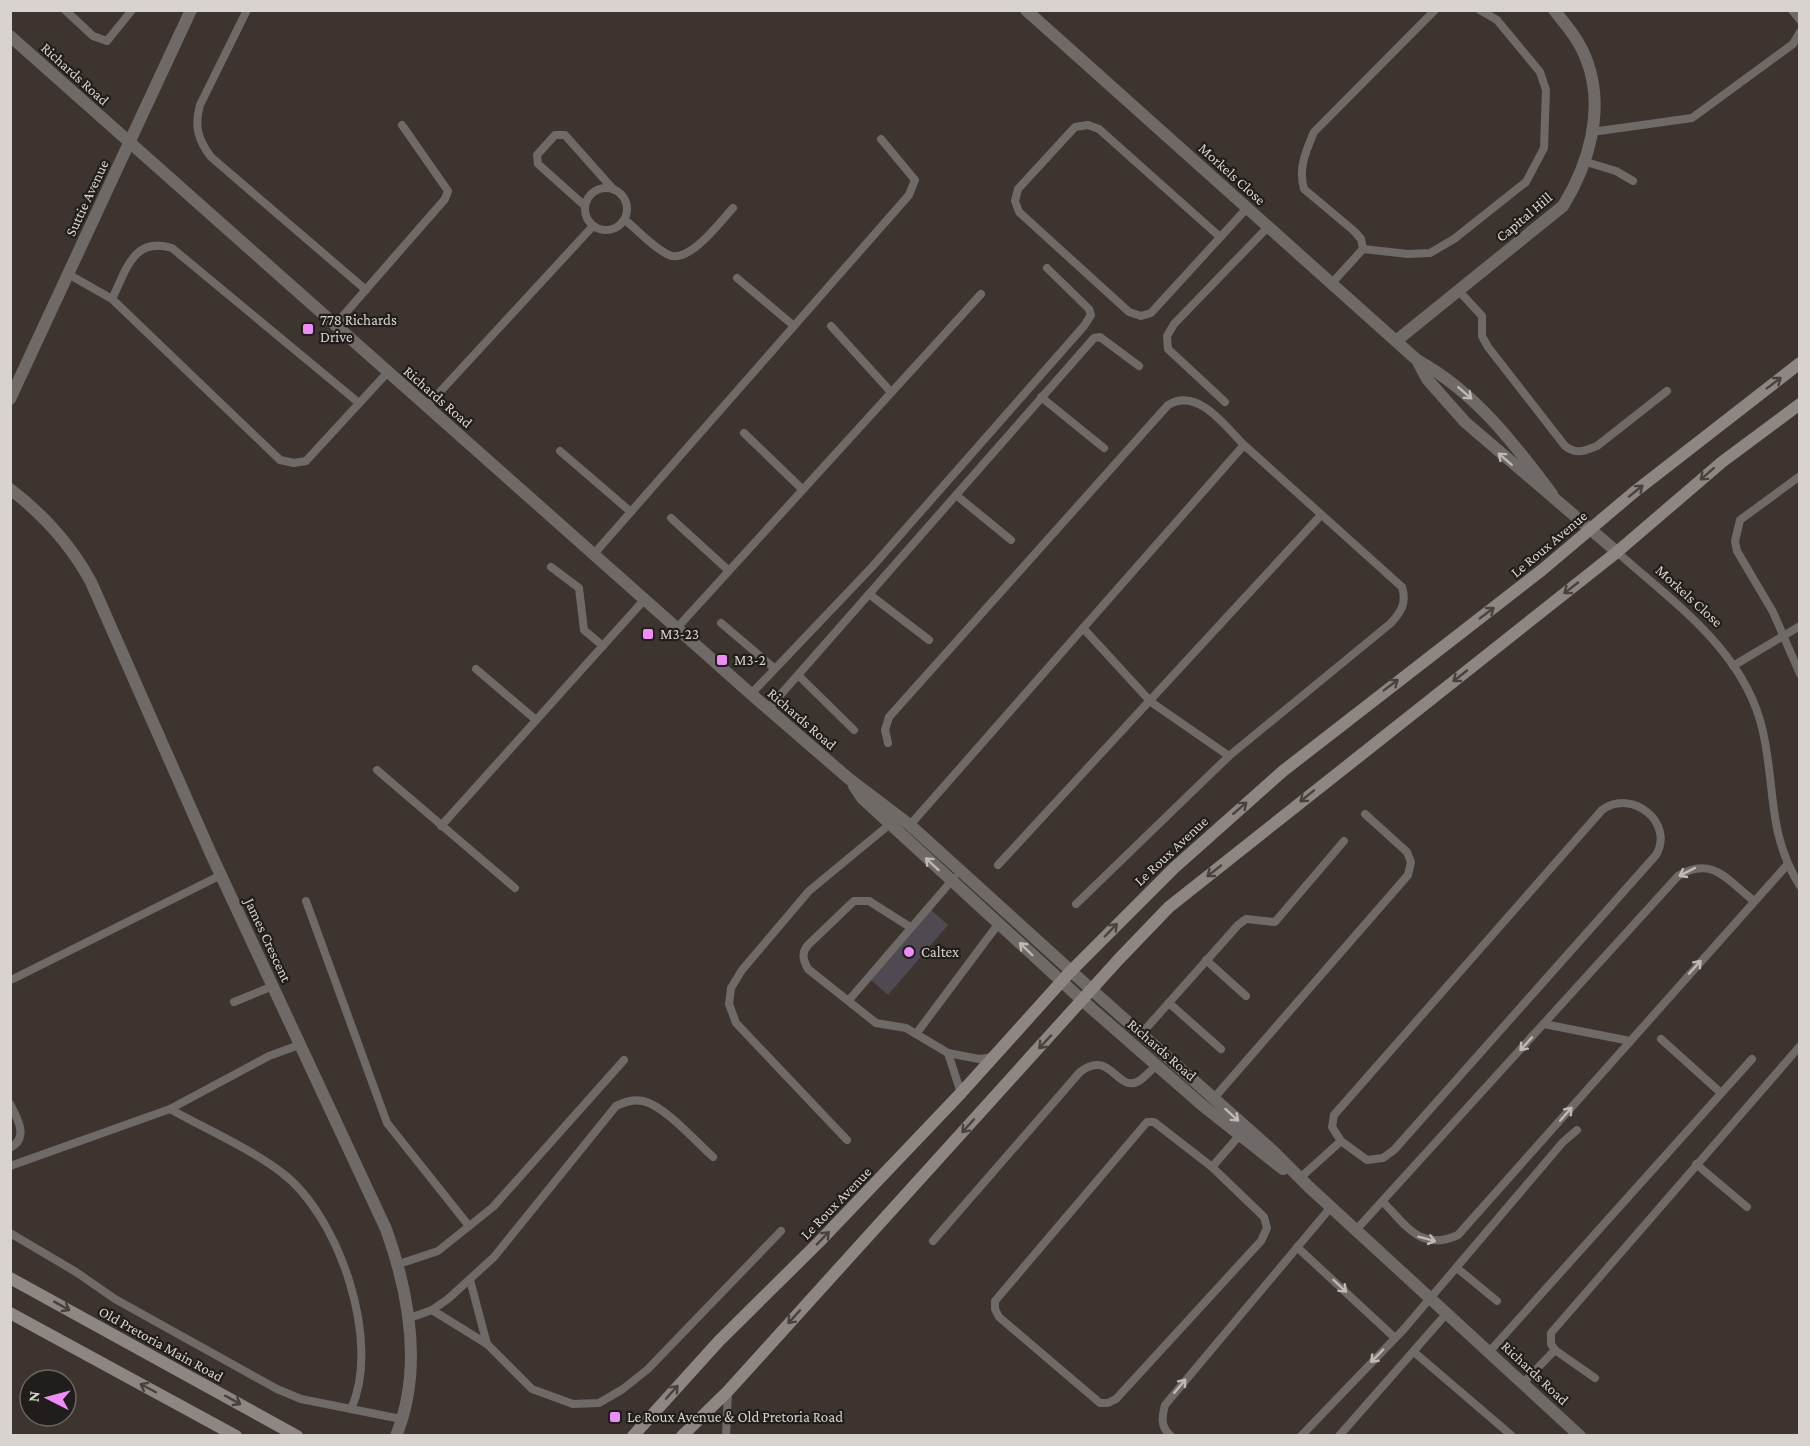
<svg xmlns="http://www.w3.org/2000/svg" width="1810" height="1446" viewBox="0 0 1810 1446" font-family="'Crimson Pro',serif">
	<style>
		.building { fill: #4f4952 }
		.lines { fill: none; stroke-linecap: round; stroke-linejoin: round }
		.service { stroke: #6f6a67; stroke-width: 8 }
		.minor { stroke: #6f6a67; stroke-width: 12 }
		.tertiary { stroke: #6f6a67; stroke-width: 12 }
		.secondary { stroke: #8e8682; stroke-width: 12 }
		.oneway { stroke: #47423e }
		.oneway2 { stroke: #beb9b6 }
		.poi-dot { fill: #ee8cf8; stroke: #211d1a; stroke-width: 2 }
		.labels { text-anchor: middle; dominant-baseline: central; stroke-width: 4.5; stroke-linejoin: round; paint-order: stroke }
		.street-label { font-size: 15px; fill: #d9d3d0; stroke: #211d1a }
		.poi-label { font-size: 15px; fill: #d9d3d0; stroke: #211d1a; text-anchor: start }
	</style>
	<rect width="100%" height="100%" fill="#3e342f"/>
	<!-- building -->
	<polygon class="building" points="930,909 948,925 888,995 870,979"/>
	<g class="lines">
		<!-- service -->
		<g class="service">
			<polyline points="65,10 93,36 107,41 132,10"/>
			<path d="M247,10L200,105C194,126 198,140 211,157L366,290"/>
			<polyline points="1792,10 1800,20"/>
			<polyline points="1592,132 1692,118 1793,44 1800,32"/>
			<polyline points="1586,162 1616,171 1633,181"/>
			<circle cx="606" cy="209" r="21"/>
			<polyline points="585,206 538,164 537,155 555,135 565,135 613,189"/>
			<path d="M625,220C639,231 653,248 669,255C689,264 720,222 733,208"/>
			<polyline points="1220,237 1099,129 1088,125 1075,127 1018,189 1015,201 1019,212 1129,312 1141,316 1151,313 1247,208"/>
			<polyline points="1363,249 1408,254 1430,253 1454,239 1526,182 1544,148 1546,90 1540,72 1497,20 1480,10"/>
			<polyline points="68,274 112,299 280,460 294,463 306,461 387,373"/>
			<polyline points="737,278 794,326"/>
			<path d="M1332,283L1363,249L1361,239L1354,231L1304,189C1298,168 1306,151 1314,132L1435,10"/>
			<path d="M1459,291L1482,316V336L1488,347L1565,446C1577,455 1584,451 1597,446L1667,391"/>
			<path d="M112,299C126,271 133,236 172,248L359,403"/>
			<polyline points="335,325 445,199 448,191 402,125"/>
			<polyline points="831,326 891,392"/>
			<polyline points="1041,397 1104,448"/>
			<polyline points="1225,402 1168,349 1167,336 1174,324 1268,227"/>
			<polyline points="426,407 593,226"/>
			<polyline points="744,433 802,489"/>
			<polyline points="560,451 631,512"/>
			<polyline points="1800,476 1740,520 1735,541 1737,551 1773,612 1800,674"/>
			<polyline points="956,495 1011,540"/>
			<polyline points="671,518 728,570"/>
			<path d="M1617,552C1674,603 1746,652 1763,732C1776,790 1767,833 1800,886"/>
			<polyline points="593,555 909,195 915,180 881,139"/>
			<polyline points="551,567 579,588 584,630 603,646"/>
			<polyline points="869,594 929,640"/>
			<polyline points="721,623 774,668"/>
			<polyline points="1083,628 1151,702 1229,756"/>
			<polyline points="676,629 981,294"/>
			<polyline points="1733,666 1800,626"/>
			<polyline points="476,669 536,720"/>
			<polyline points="798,675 854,730"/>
			<polyline points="751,694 872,567 1084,326 1091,315 1089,309 1047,268"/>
			<polyline points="768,709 1094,338 1100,337 1139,366"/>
			<path d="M888,743L885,730L889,717L1168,405C1198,387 1225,426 1244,445"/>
			<polyline points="377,770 515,888"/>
			<path d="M910,825L1244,445L1402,587C1407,603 1401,612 1391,623L1229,756L1076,904"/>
			<polyline points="441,826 644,600"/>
			<polyline points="998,865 1321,515"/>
			<polyline points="306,901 387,1123 469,1226"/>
			<path d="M910,927L869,901H854L808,945C801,953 803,960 808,969L876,1023L906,1028L948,1053L979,1059L993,1057"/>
			<polyline points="1206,960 1246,996"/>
			<polyline points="13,979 221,875"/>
			<polyline points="849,1000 954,878"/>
			<polyline points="234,1002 273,986"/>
			<polyline points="1169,1003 1221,1049"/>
			<polyline points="1544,1024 1630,1041"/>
			<polyline points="1142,1033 1238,925 1246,919 1275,922 1344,841"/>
			<polyline points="916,1034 999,923"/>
			<polyline points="1661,1039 1721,1093"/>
			<polyline points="948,1053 961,1093"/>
			<polyline points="1214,1098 1408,875 1411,862 1407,852 1365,814"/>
			<path d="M10,1104C18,1119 29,1138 10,1148"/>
			<path d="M170,1109C204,1128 251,1149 281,1172C339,1215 382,1342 351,1409"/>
			<polygon points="1147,1122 1154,1122 1212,1167 1264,1217 1267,1228 1261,1241 1116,1399 1108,1403 1100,1403 999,1317 995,1309 995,1301"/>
			<polyline points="847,1140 736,1023 729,1004 731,988 742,970 809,891 890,824"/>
			<polyline points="1696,1164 1747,1207"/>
			<polyline points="10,1166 170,1109 269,1056 299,1045"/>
			<polyline points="1212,1167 1239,1136"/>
			<path d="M1300,1178L1341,1141L1332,1127L1334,1115L1602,810C1632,788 1675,823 1656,855L1394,1150L1383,1158L1367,1160L1341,1141"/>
			<path d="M1383,1202C1407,1226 1421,1252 1458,1235L1787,865"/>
			<path d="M1356,1230L1678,876C1712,855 1727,880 1754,901"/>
			<polyline points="10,1233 76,1272 115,1299 277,1389 301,1399 401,1419"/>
			<path d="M933,1241L1080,1072C1111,1048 1117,1094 1139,1081C1145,1077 1151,1070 1157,1065"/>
			<polyline points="1297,1247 1395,1338"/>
			<polyline points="399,1264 438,1251 493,1207 624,1060"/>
			<polyline points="1457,1268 1497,1301"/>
			<polyline points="470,1280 487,1344"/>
			<polyline points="432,1310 487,1344 532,1389 573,1404 599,1403 623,1389 648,1369 781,1231"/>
			<path d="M407,1319L432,1310L448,1299L494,1257L616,1106C625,1102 633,1099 643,1101C665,1106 696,1142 713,1157"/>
			<polyline points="1490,1351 1752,1059"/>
			<polyline points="1414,1352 1511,1435"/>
			<polyline points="1595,1378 1555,1350 1551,1344 1551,1333 1800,1046"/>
			<polyline points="1524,1382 1555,1350"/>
			<polyline points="726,1436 728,1392"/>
			<path d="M1171,1436C1160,1427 1162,1417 1165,1405L1331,1207"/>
			<polyline points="1301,1436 1404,1329 1563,1142 1577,1130"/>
			<polyline points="1339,1436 1447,1313"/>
		</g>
		<!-- minor -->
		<g class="minor">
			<path d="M1026,10L1417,360C1475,392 1513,442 1552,494"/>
			<path d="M1396,341L1563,206C1589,164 1605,109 1587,61C1580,41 1567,26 1554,10"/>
			<polyline points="1417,360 1427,379 1465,422 1617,552"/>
			<polyline points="10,399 129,143"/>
			<path d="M10,489C44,515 71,545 91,582L211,854L386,1229C409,1293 423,1370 396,1436"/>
			<polyline points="1093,991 1273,1151 1309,1187 1580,1436"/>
			<polyline points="1083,1001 1202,1105 1283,1169"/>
		</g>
		<!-- tertiary -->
		<g class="tertiary">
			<polyline points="10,36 751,694 848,778 910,825 1093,991"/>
			<polyline points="129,143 191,10"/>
			<polyline points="854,786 862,798 1083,1001"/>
		</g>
		<!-- secondary -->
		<g class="secondary">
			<polyline points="10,1278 297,1436"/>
			<polyline points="10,1313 236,1436"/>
			<polyline points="633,1436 719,1341 819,1242 961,1093 1070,972 1174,868 1283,771 1542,570 1633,493 1800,363"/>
			<polyline points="682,1436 728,1391 1119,959 1169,907 1617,552 1722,462 1800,404"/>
		</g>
	</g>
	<!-- one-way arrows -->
	<defs><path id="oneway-shaft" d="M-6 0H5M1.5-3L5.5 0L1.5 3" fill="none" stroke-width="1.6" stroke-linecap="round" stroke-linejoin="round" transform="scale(1.5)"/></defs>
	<g class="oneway">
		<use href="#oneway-shaft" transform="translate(1774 383) rotate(-37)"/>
		<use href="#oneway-shaft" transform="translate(1707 474) rotate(139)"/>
		<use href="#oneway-shaft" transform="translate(1636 491) rotate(-39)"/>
		<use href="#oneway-shaft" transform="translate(1571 588) rotate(142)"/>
		<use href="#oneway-shaft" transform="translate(1487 613) rotate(-37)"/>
		<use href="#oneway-shaft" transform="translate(1460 676) rotate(142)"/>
		<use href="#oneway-shaft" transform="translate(1391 685) rotate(-37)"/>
		<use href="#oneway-shaft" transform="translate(1307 796) rotate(141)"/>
		<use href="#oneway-shaft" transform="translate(1240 808) rotate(-41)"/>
		<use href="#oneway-shaft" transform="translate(1214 871) rotate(142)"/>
		<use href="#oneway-shaft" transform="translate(1111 930) rotate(-46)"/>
		<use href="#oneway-shaft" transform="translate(1045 1042) rotate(133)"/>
		<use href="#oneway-shaft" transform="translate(968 1126) rotate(132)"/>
		<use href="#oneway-shaft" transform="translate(823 1238) rotate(-46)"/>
		<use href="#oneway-shaft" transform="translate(62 1306) rotate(29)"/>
		<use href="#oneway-shaft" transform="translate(794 1317) rotate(132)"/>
		<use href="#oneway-shaft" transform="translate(148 1388) rotate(-152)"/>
		<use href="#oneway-shaft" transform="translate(672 1392) rotate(-48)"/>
		<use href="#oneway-shaft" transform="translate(233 1400) rotate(29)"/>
	</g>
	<g class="oneway2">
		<use href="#oneway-shaft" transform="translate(1465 393) rotate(41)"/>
		<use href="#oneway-shaft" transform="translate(1505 459) rotate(-139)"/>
		<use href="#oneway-shaft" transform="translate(932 864) rotate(-137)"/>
		<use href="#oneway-shaft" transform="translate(1687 872) rotate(153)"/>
		<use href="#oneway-shaft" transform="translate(1026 949) rotate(-136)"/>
		<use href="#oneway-shaft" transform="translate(1695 967) rotate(-48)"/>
		<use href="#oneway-shaft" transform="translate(1526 1044) rotate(132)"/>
		<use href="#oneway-shaft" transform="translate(1566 1114) rotate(-49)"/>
		<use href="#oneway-shaft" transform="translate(1232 1115) rotate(42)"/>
		<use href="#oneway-shaft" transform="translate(1427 1239) rotate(15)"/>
		<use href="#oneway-shaft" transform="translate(1340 1286) rotate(43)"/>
		<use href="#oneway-shaft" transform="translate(1377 1356) rotate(134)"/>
		<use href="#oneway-shaft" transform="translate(1180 1386) rotate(-50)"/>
	</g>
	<!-- markers -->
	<g class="poi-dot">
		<rect x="302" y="323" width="12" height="12" rx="3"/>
		<rect x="642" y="628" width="12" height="12" rx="3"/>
		<rect x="716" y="654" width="12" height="12" rx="3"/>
		<circle cx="909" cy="952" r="6"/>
		<rect x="609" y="1411" width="12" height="12" rx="3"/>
	</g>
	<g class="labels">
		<!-- street labels -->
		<g class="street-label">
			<text transform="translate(75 74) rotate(42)">Richards Road</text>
			<text transform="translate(1232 174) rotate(42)">Morkels Close</text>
			<text transform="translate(87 198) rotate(-65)">Suttie Avenue</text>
			<text transform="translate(1524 217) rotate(-40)">Capital Hill</text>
			<text transform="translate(438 397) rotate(41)">Richards Road</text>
			<text transform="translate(1549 544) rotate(-40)">Le Roux Avenue</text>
			<text transform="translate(1689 596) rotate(42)">Morkels Close</text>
			<text transform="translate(802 719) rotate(41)">Richards Road</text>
			<text transform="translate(1171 851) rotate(-43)">Le Roux Avenue</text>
			<text transform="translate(268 940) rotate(65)">James Crescent</text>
			<text transform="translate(1162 1050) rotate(41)">Richards Road</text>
			<text transform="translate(836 1203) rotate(-46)">Le Roux Avenue</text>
			<text transform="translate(161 1344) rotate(29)">Old Pretoria Main Road</text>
			<text transform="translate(1535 1373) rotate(43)">Richards Road</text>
		</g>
		<!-- poi labels -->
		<g class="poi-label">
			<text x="320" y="320">778 Richards<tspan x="320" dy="17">Drive</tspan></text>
			<text x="660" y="634">M3-23</text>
			<text x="734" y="660">M3-2</text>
			<text x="921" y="952">Caltex</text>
			<text x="627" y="1417">Le Roux Avenue &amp; Old Pretoria Road</text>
		</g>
	</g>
	<!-- border -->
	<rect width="1810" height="1446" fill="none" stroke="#d9d3d0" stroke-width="24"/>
	<!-- north arrow -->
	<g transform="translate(48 1398) rotate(276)"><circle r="28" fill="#211d1a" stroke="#6b6663" stroke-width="1.5"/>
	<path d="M0-4.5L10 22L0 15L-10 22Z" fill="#ee8cf8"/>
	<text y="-9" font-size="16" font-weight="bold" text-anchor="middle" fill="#d9d3d0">N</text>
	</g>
</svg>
